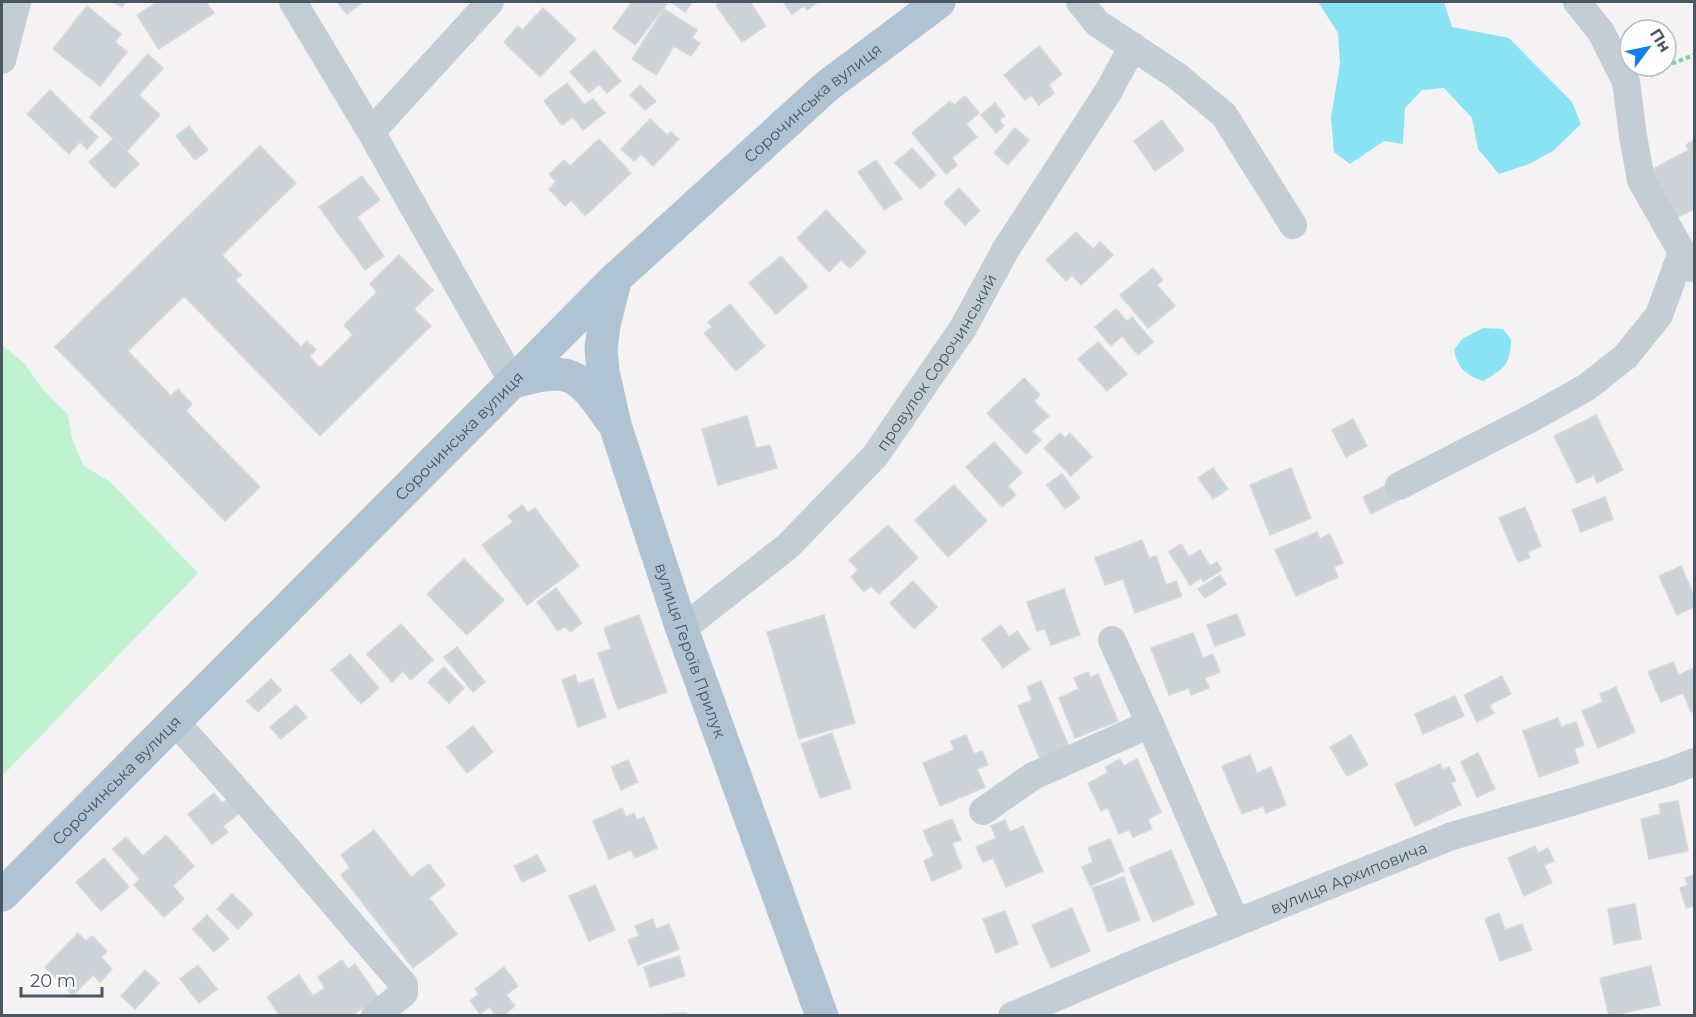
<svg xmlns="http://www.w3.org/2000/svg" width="1696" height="1017" viewBox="0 0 1696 1017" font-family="Montserrat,sans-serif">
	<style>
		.green { fill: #bff3d0 }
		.water { fill: #8ae3f2 }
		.building { fill: #cdd2d6; stroke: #d5d8dd; stroke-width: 1.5 }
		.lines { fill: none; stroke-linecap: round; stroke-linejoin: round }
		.path { stroke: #74d39e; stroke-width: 4; stroke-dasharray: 4.5 3; stroke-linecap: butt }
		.minor { stroke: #c2cdd4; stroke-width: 28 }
		.major { stroke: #b0c3d2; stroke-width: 33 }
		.labels { text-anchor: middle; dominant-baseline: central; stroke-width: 6; stroke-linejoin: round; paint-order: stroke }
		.street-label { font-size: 16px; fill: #485761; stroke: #fff }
	</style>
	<rect width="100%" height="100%" fill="#f4f2f2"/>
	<!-- green -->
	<polygon class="green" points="2,345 24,363 41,387 68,415 72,439 84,466 109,481 198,573 2,776"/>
	<!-- water -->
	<g class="water">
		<polygon points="1318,2 1444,2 1452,27 1509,38 1572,102 1581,124 1553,151 1529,164 1499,174 1478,149 1472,118 1444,88 1422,90 1405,108 1403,144 1384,141 1350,164 1334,152 1331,117 1340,64 1338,33"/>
		<path d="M1483,328L1503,329L1511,339C1510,365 1505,368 1483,381C1466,375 1458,369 1454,350L1462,339Z"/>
	</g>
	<!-- building -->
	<g class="building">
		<polygon points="113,2 126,2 122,7"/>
		<polygon points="157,2 206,2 214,13 159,49 137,15"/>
		<polygon points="337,2 363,2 347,14"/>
		<polygon points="632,2 668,2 635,45 613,28"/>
		<polygon points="671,2 692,2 685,12"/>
		<polygon points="721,2 750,2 766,26 742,42 716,5"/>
		<polygon points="783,2 818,2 807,10 804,6 792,14"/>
		<polygon points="87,6 121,34 115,42 127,52 100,86 53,49"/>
		<polygon points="543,8 576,39 540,77 504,42 518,26 522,30"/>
		<polygon points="664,9 697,30 692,38 700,43 691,56 674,46 656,75 632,59"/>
		<polygon points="1039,46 1062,74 1049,85 1054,93 1039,105 1031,95 1025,100 1004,75"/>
		<polygon points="594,50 621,81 607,93 599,84 589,93 570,72"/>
		<polygon points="148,54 163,68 139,95 160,115 127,151 90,117"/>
		<polygon points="567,83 584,105 593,99 605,113 583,130 573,117 562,125 544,101"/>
		<polygon points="640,85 656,101 645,110 630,95"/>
		<polygon points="50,90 98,137 87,149 80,142 69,154 27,114"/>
		<polygon points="965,96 979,113 966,124 977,137 952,158 957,165 946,174 912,133 950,101 954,105"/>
		<polygon points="995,103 1005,116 999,120 1004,126 996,133 981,115"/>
		<polygon points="650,119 667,135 671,132 679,139 653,166 641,154 634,161 621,149"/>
		<polygon points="1162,120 1184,150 1155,171 1134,141"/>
		<polygon points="189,126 208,150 195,160 176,136"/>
		<polygon points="1015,128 1029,140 1008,165 994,153"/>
		<polygon points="114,138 139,164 114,188 89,162"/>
		<polygon points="599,139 631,173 585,216 571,200 565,206 549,189 556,182 549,174 564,160 570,166"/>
		<polygon points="1694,140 1694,209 1674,219 1649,171 1689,150 1686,145"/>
		<polygon points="260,146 296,183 222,255 241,275 235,280 301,347 307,341 316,350 309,356 320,368 353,335 344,325 377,292 370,284 399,255 433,290 414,309 431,326 320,436 184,296 128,351 171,396 178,389 192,404 186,411 260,487 225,521 55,347"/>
		<polygon points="912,148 936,175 920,189 895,163"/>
		<polygon points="876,160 902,199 884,210 858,172"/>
		<polygon points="362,176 380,200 357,217 384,256 365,270 319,207"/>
		<polygon points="959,188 980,211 965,225 944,203"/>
		<polygon points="826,210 866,252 850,268 841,260 829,272 797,238"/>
		<polygon points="1076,232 1093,249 1100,242 1113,255 1081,285 1072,275 1066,281 1046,260"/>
		<polygon points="781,256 808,287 776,314 749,283"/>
		<polygon points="1153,268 1163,280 1157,285 1175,306 1148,328 1120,295"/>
		<polygon points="730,304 765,346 736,371 704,333 712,327 708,322"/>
		<polygon points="1116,309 1127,321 1132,317 1153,342 1138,355 1122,336 1111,346 1095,327"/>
		<polygon points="1098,342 1127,374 1107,391 1078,359"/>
		<polygon points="1024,378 1040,395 1034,401 1049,416 1032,431 1041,440 1026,454 987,413"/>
		<polygon points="1596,415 1623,470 1597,483 1594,475 1577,483 1554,436"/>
		<polygon points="747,416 756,448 770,445 777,468 718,485 702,429"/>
		<polygon points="1353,419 1367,446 1346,457 1332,430"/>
		<polygon points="1060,433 1065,438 1070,433 1092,457 1071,476 1044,448"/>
		<polygon points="994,442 1022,473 1008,486 1016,495 1002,507 966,467"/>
		<polygon points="1213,468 1228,489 1213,499 1198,478"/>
		<polygon points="1291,468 1311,518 1270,535 1250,485"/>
		<polygon points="1062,474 1080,498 1065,509 1047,485"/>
		<polygon points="1390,483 1399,500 1371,514 1363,497"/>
		<polygon points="954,485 987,521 948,557 915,520"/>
		<polygon points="1605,497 1613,519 1581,532 1572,510"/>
		<polygon points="522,505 528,513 535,508 579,566 527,605 482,545 513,522 508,516"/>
		<polygon points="1525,507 1541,546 1528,552 1530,558 1518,562 1499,518"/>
		<polygon points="888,525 918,558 879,594 871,586 864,592 851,577 858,570 849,560"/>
		<polygon points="1317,532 1320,539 1330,534 1343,563 1334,567 1338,577 1296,596 1275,550"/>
		<polygon points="1142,540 1149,558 1156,556 1166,585 1176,581 1182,596 1135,613 1123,579 1105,585 1095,558"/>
		<polygon points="1181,544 1189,557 1200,550 1210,566 1217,562 1222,570 1203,582 1201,578 1190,585 1169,552"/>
		<polygon points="464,559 504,600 467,635 427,594"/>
		<polygon points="1681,566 1694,595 1694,607 1677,615 1659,576"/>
		<polygon points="1220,575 1226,584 1205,598 1198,589"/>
		<polygon points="913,581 937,607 914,629 890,603"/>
		<polygon points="556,588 582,623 570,632 565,626 558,631 537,602"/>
		<polygon points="1064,589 1080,635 1051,645 1045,629 1037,631 1027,602"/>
		<polygon points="1237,614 1245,635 1215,646 1207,625"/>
		<polygon points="639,615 667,692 618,709 598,653 611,649 604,628"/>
		<polygon points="824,615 855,723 799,739 767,632"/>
		<polygon points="401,624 433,660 411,680 403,671 392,682 367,654"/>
		<polygon points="1001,625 1009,637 1017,631 1030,649 1003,668 982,639"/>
		<polygon points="1193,633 1203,658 1213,654 1220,672 1205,678 1209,688 1191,695 1189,688 1169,695 1151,648"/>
		<polygon points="457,647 485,682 473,692 444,657"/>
		<polygon points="350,654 379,688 361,704 331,670"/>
		<polygon points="1673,662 1679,675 1694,668 1694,711 1691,712 1683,693 1661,702 1648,672"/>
		<polygon points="444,667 464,688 449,703 428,682"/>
		<polygon points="1088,672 1090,678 1098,674 1118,721 1075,738 1059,698 1079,689 1074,678"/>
		<polygon points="575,675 578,684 593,679 606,717 578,727 562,680"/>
		<polygon points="1502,676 1511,694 1489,705 1494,713 1477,722 1464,695"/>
		<polygon points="271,679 281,690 258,712 247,701"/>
		<polygon points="1041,681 1070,749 1041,761 1018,706 1032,700 1027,687"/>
		<polygon points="1616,687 1635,732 1598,748 1582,711 1603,702 1600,694"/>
		<polygon points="1455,696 1464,716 1423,734 1415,714"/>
		<polygon points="296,705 307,717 281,739 270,727"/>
		<polygon points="1558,718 1561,727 1576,722 1584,745 1574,749 1579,763 1539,777 1523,731"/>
		<polygon points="473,726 493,752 467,773 447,747"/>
		<polygon points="832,733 851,788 820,798 801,744"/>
		<polygon points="966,735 974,754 982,751 988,765 977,769 985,787 940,806 923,763 954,750 951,741"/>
		<polygon points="1351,735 1368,765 1347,776 1330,747"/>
		<polygon points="1478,753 1495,789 1477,797 1461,762"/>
		<polygon points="1250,755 1257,773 1271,767 1286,805 1266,813 1263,806 1242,814 1222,766"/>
		<polygon points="1120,759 1124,766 1137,759 1161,812 1148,819 1152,829 1133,837 1129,830 1119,834 1108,808 1101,811 1088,783 1108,773 1105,767"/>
		<polygon points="628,760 638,782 621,790 611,767"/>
		<polygon points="1440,764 1442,770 1449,767 1456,781 1451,783 1461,805 1415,826 1395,784"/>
		<polygon points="214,793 222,803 228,799 240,813 223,826 228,832 212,844 188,814"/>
		<polygon points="1678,801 1688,851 1649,859 1641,819 1661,814 1659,804"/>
		<polygon points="622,808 626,817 634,813 637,820 644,817 657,848 635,858 631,850 609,859 593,821"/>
		<polygon points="952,819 961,840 952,843 962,868 932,881 924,861 934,856 923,831"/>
		<polygon points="1005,820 1010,832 1023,826 1043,871 1006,887 993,858 983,862 976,847 996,838 991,826"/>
		<polygon points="374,830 411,877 429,864 445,885 429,898 457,934 413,968 341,875 350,868 341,855"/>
		<polygon points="166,835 194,866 173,886 184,899 164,917 134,885 140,879 113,849 126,837 143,856"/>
		<polygon points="1110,839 1124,871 1090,886 1082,867 1093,862 1088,848"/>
		<polygon points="1535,846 1538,853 1548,848 1554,861 1544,865 1552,883 1524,896 1508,858"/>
		<polygon points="1171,850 1194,904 1153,922 1129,868"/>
		<polygon points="537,855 546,871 522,882 514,866"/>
		<polygon points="104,858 129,887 101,911 76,882"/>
		<polygon points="1694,875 1694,906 1686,908 1680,888 1688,885 1685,878"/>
		<polygon points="1124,877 1140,920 1108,932 1092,888"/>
		<polygon points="595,885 615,930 589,941 569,896"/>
		<polygon points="232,894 253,914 238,929 217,909"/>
		<polygon points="1635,904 1641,939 1614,944 1608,909"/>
		<polygon points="1072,908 1090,951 1051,968 1032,925"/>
		<polygon points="1005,911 1018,944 996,953 983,919"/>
		<polygon points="1499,913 1505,930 1522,924 1532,950 1500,961 1485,919"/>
		<polygon points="207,915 229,939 214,952 193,929"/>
		<polygon points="653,919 656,929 669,924 679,949 638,965 628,940 639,936 635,926"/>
		<polygon points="78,933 86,941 92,936 107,951 101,957 112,969 100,982 93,975 73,995 45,967"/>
		<polygon points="679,956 685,976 650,987 644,967"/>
		<polygon points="342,960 348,969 355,964 378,997 351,1016 280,1016 267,997 299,975 313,996 325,988 318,977"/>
		<polygon points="198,965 217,989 199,1003 180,979"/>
		<polygon points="1651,966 1660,1005 1609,1016 1600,978"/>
		<polygon points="504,967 518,986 506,995 515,1006 503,1016 496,1016 490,1007 480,1014 470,1001 479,994 475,989"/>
		<polygon points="145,970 159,983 135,1009 121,996"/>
		<polygon points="686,1013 687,1016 654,1016 654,1015"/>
	</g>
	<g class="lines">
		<!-- path -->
		<polyline class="path" points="1651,72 1694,55"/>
		<!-- minor -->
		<g class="minor">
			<polyline points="293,2 371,132 513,382"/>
			<polyline points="1080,2 1097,23 1177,76 1224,115 1293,225"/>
			<polyline points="1577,2 1601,32 1626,82 1633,136 1641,180 1691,268"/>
			<polyline points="2,60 17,2"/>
			<polyline points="371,132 490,2"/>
			<polyline points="1399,486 1530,419 1587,387 1626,356 1659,315 1682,252"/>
			<path id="s1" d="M682,629L788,546L875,456L963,328L1006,249L1108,92L1133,46"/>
			<polyline points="1112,640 1150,724 1236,923"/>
			<path d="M175,722C254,807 327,897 404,985V993L375,1016"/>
			<polyline points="983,811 1033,776 1150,724"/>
			<path id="s2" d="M1012,1016L1148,958L1452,836L1572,802L1669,772L1694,762"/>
		</g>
		<!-- major -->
		<g class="major">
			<path id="s3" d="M616,278L604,325L601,348L603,372L615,425L682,629L822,1016"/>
			<path d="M513,382C570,367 577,371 610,419"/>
			<path id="s4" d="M2,895L616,278L827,86L939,2"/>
		</g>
	</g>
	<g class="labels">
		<!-- street labels -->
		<g class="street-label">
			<text stroke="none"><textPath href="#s4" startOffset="1134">Сорочинська вулиця</textPath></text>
			<text stroke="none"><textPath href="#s1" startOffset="372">провулок Сорочинський</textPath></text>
			<text stroke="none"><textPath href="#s4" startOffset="648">Сорочинська вулиця</textPath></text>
			<text stroke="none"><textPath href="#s3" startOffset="388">вулиця Героїв Прилук</textPath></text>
			<text stroke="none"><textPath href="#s4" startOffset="162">Сорочинська вулиця</textPath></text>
			<text stroke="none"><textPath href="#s2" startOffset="364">вулиця Архиповича</textPath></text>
		</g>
	</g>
	<!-- border -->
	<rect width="1696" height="1017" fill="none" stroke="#485761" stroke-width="6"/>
	<!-- north arrow -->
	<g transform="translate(1648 48) rotate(58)"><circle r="28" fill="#ffffff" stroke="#b6bcc0" stroke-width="1.5"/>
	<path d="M0-4.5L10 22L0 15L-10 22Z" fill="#0e80f1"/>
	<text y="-9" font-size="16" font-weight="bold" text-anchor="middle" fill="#485761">Пн</text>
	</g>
	<!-- scale -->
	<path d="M21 987v9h81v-9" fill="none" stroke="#485761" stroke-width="3"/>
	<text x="30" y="987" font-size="18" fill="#485761" stroke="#ffffff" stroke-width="4.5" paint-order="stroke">20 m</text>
</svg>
